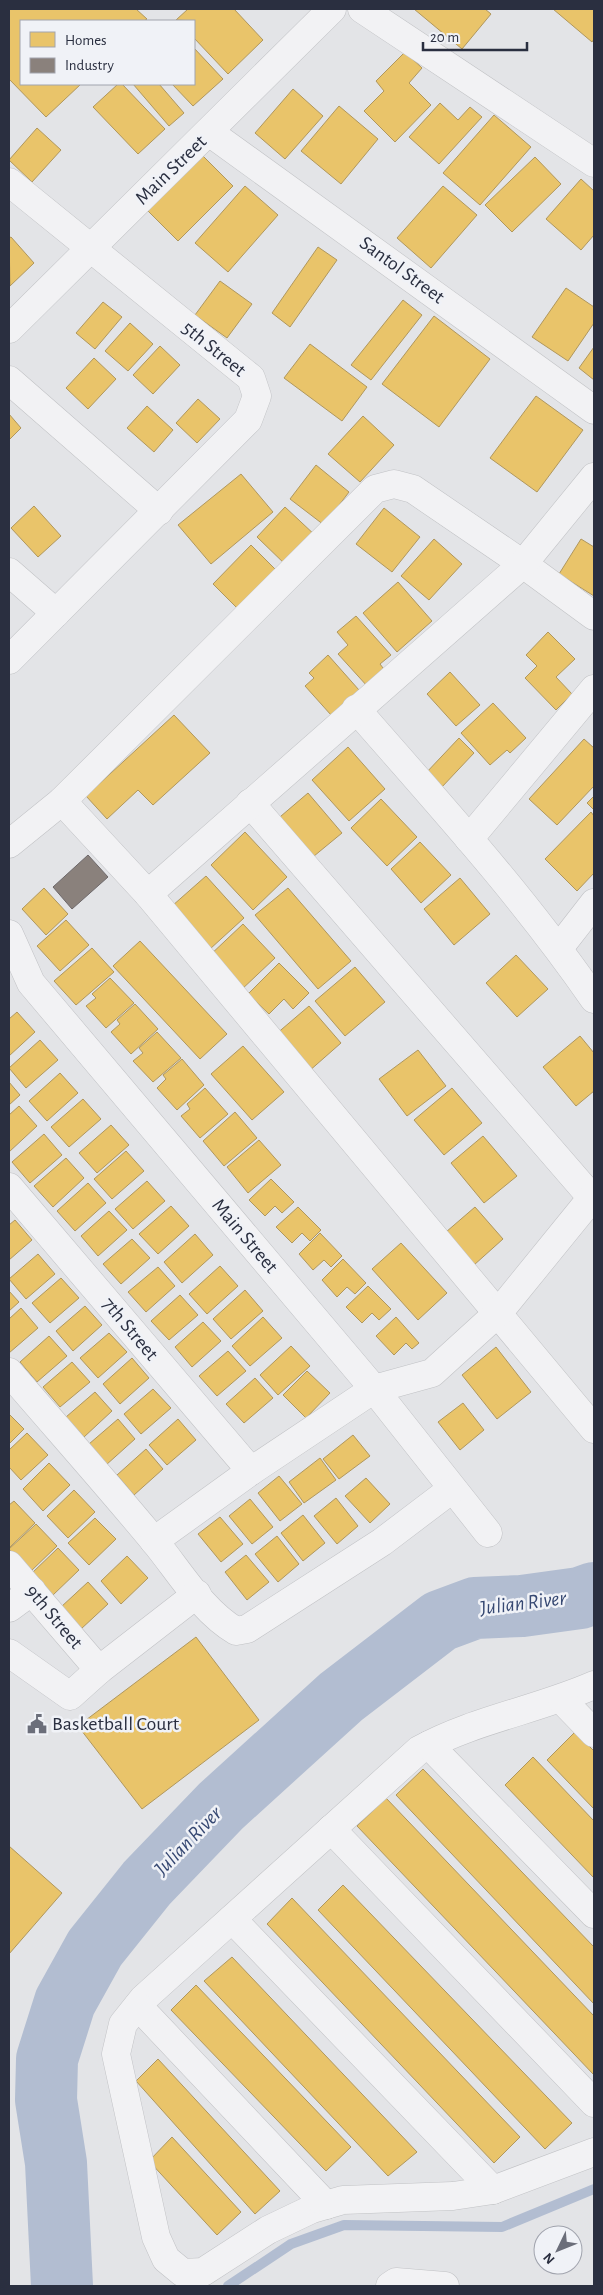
<svg xmlns="http://www.w3.org/2000/svg" width="603" height="2295" viewBox="0 0 603 2295" font-family="'Alegreya Sans',sans-serif">
	<style>
		.homes { fill: #e9c46a; stroke: #b0975d }
		.industry { fill: #8a817c; stroke: #6d686a }
		.lines { fill: none; stroke-linecap: round; stroke-linejoin: round }
		.stream { stroke: #b2bdd1; stroke-width: 10 }
		.river { stroke: #b2bdd1; stroke-width: 62 }
		.street-casing { stroke: #c1c2c5; stroke-width: 29 }
		.street { stroke: #f2f2f4; stroke-width: 28 }
		.labels { text-anchor: middle; dominant-baseline: central; stroke-width: 5; stroke-linejoin: round; paint-order: stroke }
		.street-label { font-size: 20px; fill: #2a2f40; stroke: #f0f2f7 }
		.poi-label { font-size: 20px; fill: #2a2f40; stroke: #f0f2f7; text-anchor: start }
		.water-label { font-size: 21px; font-style: italic; fill: #364872; stroke: #f0f2f7 }
	</style>
	<rect width="100%" height="100%" fill="#e3e4e7"/>
	<!-- homes -->
	<g class="homes">
		<polygon points="9,9 136,9 147,19 144,21 21,21 21,84 81,84 46,117 9,79"/>
		<polygon points="188,9 234,9 263,40 228,74 194,38 194,21 176,20"/>
		<polygon points="414,9 485,9 491,14 462,49"/>
		<polygon points="553,9 594,9 594,39 592,42"/>
		<polygon points="194,48 223,79 193,106 172,84 194,84"/>
		<polygon points="405,52 422,68 409,83 431,105 395,142 364,111 384,91 376,81"/>
		<polygon points="118,84 122,84 165,129 138,154 93,107"/>
		<polygon points="133,84 159,84 184,113 169,126"/>
		<polygon points="293,89 323,116 285,159 255,133"/>
		<polygon points="440,103 458,120 470,107 482,117 439,164 409,137"/>
		<polygon points="339,106 378,139 341,184 301,151"/>
		<polygon points="494,115 531,147 480,205 443,173"/>
		<polygon points="37,128 61,150 32,182 9,160"/>
		<polygon points="200,153 233,186 178,241 145,208"/>
		<polygon points="535,157 561,184 512,232 485,205"/>
		<polygon points="581,179 594,191 594,235 581,250 546,219"/>
		<polygon points="245,186 278,215 228,272 195,243"/>
		<polygon points="443,186 477,215 431,268 397,238"/>
		<polygon points="11,237 34,263 10,286 9,238"/>
		<polygon points="318,247 337,260 290,327 272,313"/>
		<polygon points="220,281 252,304 227,338 195,315"/>
		<polygon points="566,288 594,307 594,323 568,361 532,337"/>
		<polygon points="403,300 422,315 371,380 351,365"/>
		<polygon points="103,302 122,317 95,349 76,333"/>
		<polygon points="434,316 490,359 439,427 382,384"/>
		<polygon points="130,323 153,344 128,371 105,351"/>
		<polygon points="310,344 367,387 342,421 284,378"/>
		<polygon points="160,346 180,365 153,394 133,375"/>
		<polygon points="594,347 594,380 579,368"/>
		<polygon points="94,358 116,379 88,409 66,388"/>
		<polygon points="536,396 583,430 537,492 490,458"/>
		<polygon points="198,399 220,419 197,443 176,423"/>
		<polygon points="147,406 173,430 154,452 127,428"/>
		<polygon points="9,414 21,428 9,440"/>
		<polygon points="363,416 394,445 360,482 328,454"/>
		<polygon points="316,465 349,492 324,525 290,499"/>
		<polygon points="241,474 273,512 211,564 178,525"/>
		<polygon points="34,506 61,536 38,557 11,528"/>
		<polygon points="285,507 317,537 289,568 257,537"/>
		<polygon points="384,508 420,537 392,572 356,544"/>
		<polygon points="434,539 462,564 429,600 401,576"/>
		<polygon points="581,539 594,547 594,596 559,574"/>
		<polygon points="251,545 277,571 239,610 213,584"/>
		<polygon points="398,582 432,621 397,652 363,613"/>
		<polygon points="356,616 391,655 380,664 386,672 368,687 338,654 348,645 337,632"/>
		<polygon points="548,632 575,659 556,677 572,694 556,710 525,678 537,666 526,655"/>
		<polygon points="328,655 359,690 331,715 305,686 314,678 309,673"/>
		<polygon points="450,672 480,705 456,726 427,694"/>
		<polygon points="493,703 526,738 510,753 507,750 490,765 461,733"/>
		<polygon points="174,715 210,753 153,805 138,790 107,819 86,796"/>
		<polygon points="459,738 474,753 441,788 425,774"/>
		<polygon points="584,739 594,748 594,786 557,825 529,799"/>
		<polygon points="348,747 385,789 349,821 312,780"/>
		<polygon points="308,793 342,833 308,861 274,822"/>
		<polygon points="594,796 594,810 587,803"/>
		<polygon points="381,799 417,837 387,866 351,828"/>
		<polygon points="591,812 594,816 594,873 577,891 545,859"/>
		<polygon points="245,832 287,877 253,910 211,865"/>
		<polygon points="420,842 451,875 421,903 391,869"/>
		<polygon points="206,876 244,918 210,949 172,906"/>
		<polygon points="460,878 490,914 454,945 424,909"/>
		<polygon points="44,888 68,914 46,935 22,909"/>
		<polygon points="288,888 351,961 318,989 255,915"/>
		<polygon points="66,920 89,945 60,971 37,946"/>
		<polygon points="243,924 275,958 240,991 208,957"/>
		<polygon points="140,941 227,1034 200,1059 113,966"/>
		<polygon points="92,948 114,972 76,1005 54,981"/>
		<polygon points="516,955 548,989 517,1017 486,983"/>
		<polygon points="279,963 309,993 293,1009 284,999 269,1014 248,994"/>
		<polygon points="355,967 385,1002 345,1036 315,1001"/>
		<polygon points="110,978 134,1003 106,1028 86,1006 96,998 92,994"/>
		<polygon points="135,1004 158,1029 131,1054 111,1032 120,1024 117,1020"/>
		<polygon points="309,1006 341,1043 308,1072 275,1035"/>
		<polygon points="17,1012 35,1032 9,1056 9,1019"/>
		<polygon points="157,1032 181,1058 153,1082 133,1061 143,1053 139,1048"/>
		<polygon points="580,1036 594,1053 594,1091 576,1106 543,1067"/>
		<polygon points="40,1040 58,1060 26,1088 9,1068"/>
		<polygon points="243,1046 284,1092 252,1120 211,1074"/>
		<polygon points="418,1050 446,1086 407,1116 379,1079"/>
		<polygon points="182,1059 204,1085 177,1110 157,1088 166,1079 163,1075"/>
		<polygon points="60,1073 78,1093 47,1121 29,1101"/>
		<polygon points="9,1082 20,1095 9,1105"/>
		<polygon points="205,1088 228,1114 200,1138 181,1116 190,1109 187,1104"/>
		<polygon points="452,1088 482,1123 444,1155 414,1120"/>
		<polygon points="83,1099 101,1119 69,1147 51,1127"/>
		<polygon points="19,1106 37,1126 9,1152 9,1115"/>
		<polygon points="235,1112 257,1138 224,1166 203,1141"/>
		<polygon points="111,1125 129,1145 97,1173 79,1153"/>
		<polygon points="44,1134 62,1155 30,1183 12,1162"/>
		<polygon points="483,1136 517,1176 484,1203 451,1163"/>
		<polygon points="259,1140 281,1165 248,1193 227,1167"/>
		<polygon points="126,1151 144,1171 112,1199 94,1179"/>
		<polygon points="66,1158 84,1178 53,1207 34,1186"/>
		<polygon points="271,1179 294,1202 282,1213 275,1206 265,1216 249,1200"/>
		<polygon points="147,1181 165,1201 133,1229 115,1209"/>
		<polygon points="88,1183 106,1203 75,1231 57,1211"/>
		<polygon points="171,1206 189,1226 158,1254 139,1234"/>
		<polygon points="298,1207 321,1230 310,1241 302,1233 292,1243 276,1227"/>
		<polygon points="475,1207 503,1239 474,1265 446,1232"/>
		<polygon points="109,1211 127,1230 98,1256 81,1236"/>
		<polygon points="15,1220 32,1240 9,1260 9,1225"/>
		<polygon points="320,1233 342,1256 331,1267 324,1260 313,1270 299,1254"/>
		<polygon points="195,1234 213,1255 182,1283 164,1262"/>
		<polygon points="132,1239 150,1258 121,1284 103,1264"/>
		<polygon points="401,1243 447,1293 418,1320 372,1269"/>
		<polygon points="38,1254 55,1274 26,1299 9,1279"/>
		<polygon points="343,1259 366,1283 355,1294 347,1287 337,1297 322,1280"/>
		<polygon points="220,1266 238,1286 207,1314 189,1294"/>
		<polygon points="158,1267 175,1286 146,1312 128,1292"/>
		<polygon points="61,1278 79,1298 50,1323 32,1303"/>
		<polygon points="368,1286 391,1309 379,1320 372,1313 362,1323 346,1307"/>
		<polygon points="245,1290 263,1311 231,1339 213,1319"/>
		<polygon points="9,1291 19,1302 9,1311"/>
		<polygon points="180,1295 198,1315 169,1340 151,1321"/>
		<polygon points="85,1306 102,1325 73,1351 56,1331"/>
		<polygon points="21,1308 38,1328 9,1353 9,1319"/>
		<polygon points="263,1317 282,1338 250,1366 232,1346"/>
		<polygon points="396,1317 419,1343 412,1349 406,1343 394,1355 376,1336"/>
		<polygon points="203,1322 221,1341 192,1367 175,1347"/>
		<polygon points="109,1333 127,1352 98,1378 80,1358"/>
		<polygon points="49,1336 67,1356 37,1382 20,1362"/>
		<polygon points="291,1346 310,1366 278,1395 260,1375"/>
		<polygon points="496,1347 531,1392 497,1419 462,1375"/>
		<polygon points="228,1351 246,1371 217,1396 199,1376"/>
		<polygon points="132,1358 149,1378 120,1404 103,1384"/>
		<polygon points="72,1362 90,1382 60,1407 43,1387"/>
		<polygon points="307,1371 330,1393 306,1418 283,1395"/>
		<polygon points="255,1378 273,1398 244,1423 226,1404"/>
		<polygon points="153,1389 171,1408 141,1434 124,1414"/>
		<polygon points="95,1392 112,1411 84,1437 66,1417"/>
		<polygon points="463,1403 484,1430 460,1450 438,1422"/>
		<polygon points="9,1414 24,1429 9,1444"/>
		<polygon points="118,1419 135,1439 106,1465 89,1444"/>
		<polygon points="178,1419 196,1440 167,1465 149,1445"/>
		<polygon points="27,1433 48,1455 21,1480 9,1467 9,1450"/>
		<polygon points="353,1435 370,1456 339,1479 323,1459"/>
		<polygon points="146,1449 163,1469 134,1495 117,1475"/>
		<polygon points="320,1458 336,1480 304,1503 289,1482"/>
		<polygon points="49,1463 70,1485 43,1511 23,1489"/>
		<polygon points="279,1476 302,1504 280,1521 258,1493"/>
		<polygon points="366,1478 390,1504 370,1523 345,1496"/>
		<polygon points="74,1490 95,1512 68,1538 47,1516"/>
		<polygon points="336,1498 358,1526 337,1544 314,1516"/>
		<polygon points="250,1499 273,1527 252,1544 229,1516"/>
		<polygon points="14,1501 35,1523 9,1548 9,1505"/>
		<polygon points="303,1515 325,1543 303,1561 281,1533"/>
		<polygon points="220,1517 243,1544 221,1562 198,1534"/>
		<polygon points="95,1518 116,1539 89,1565 68,1543"/>
		<polygon points="36,1524 57,1546 30,1572 9,1549"/>
		<polygon points="277,1536 299,1564 278,1582 255,1554"/>
		<polygon points="58,1548 79,1570 53,1595 32,1573"/>
		<polygon points="246,1555 269,1582 247,1600 225,1572"/>
		<polygon points="127,1556 148,1578 121,1604 101,1581"/>
		<polygon points="88,1582 108,1604 81,1629 61,1607"/>
		<polygon points="196,1637 259,1720 142,1809 78,1726"/>
		<polygon points="575,1732 594,1751 594,1809 547,1760"/>
		<polygon points="533,1757 594,1821 594,1878 505,1785"/>
		<polygon points="423,1769 594,1947 594,2004 396,1795"/>
		<polygon points="386,1798 594,2016 594,2075 357,1826"/>
		<polygon points="9,1846 62,1893 9,1954"/>
		<polygon points="343,1885 572,2123 545,2149 318,1910"/>
		<polygon points="292,1898 520,2137 494,2163 267,1924"/>
		<polygon points="232,1957 417,2152 388,2176 204,1981"/>
		<polygon points="196,1985 351,2147 326,2171 171,2010"/>
		<polygon points="158,2059 280,2191 255,2214 136,2081"/>
		<polygon points="172,2137 241,2212 217,2235 149,2161"/>
	</g>
	<!-- industry -->
	<polygon class="industry" points="88,855 108,877 72,909 53,887"/>
	<g class="lines">
		<!-- stream -->
		<polyline class="stream" points="228,2286 291,2244 344,2225 502,2227 594,2189"/>
		<!-- river -->
		<polyline class="river" points="62,2286 56,2163 46,2100 47,2059 65,2002 95,1948 147,1883 221,1806 341,1697 440,1621 475,1608 522,1606 580,1598 594,1593"/>
		<defs>
			<g id="street">
				<polyline points="362,9 594,163"/>
				<polyline points="209,132 594,410"/>
				<polyline points="9,182 251,378 257,396 248,420 9,660"/>
				<polyline points="9,329 332,9"/>
				<polyline points="9,380 159,511"/>
				<polyline points="9,572 56,613"/>
				<path d="M356,709C438,803 523,896 594,999"/>
				<polyline points="62,801 148,894 594,1429"/>
				<polyline points="250,803 593,1199"/>
				<polyline points="469,839 594,689"/>
				<polyline points="9,844 62,801 375,489 394,484 413,489 523,564 594,616"/>
				<polyline points="148,894 523,564 594,477"/>
				<polyline points="9,934 31,983 374,1389 488,1533"/>
				<polyline points="559,948 594,903"/>
				<polyline points="9,1187 251,1471"/>
				<path d="M9,1372C57,1428 107,1484 155,1542C179,1571 202,1611 236,1631L247,1629L382,1542L452,1489"/>
				<polyline points="154,1541 251,1471 374,1389 432,1373 499,1312 594,1195"/>
				<polyline points="9,1565 99,1670"/>
				<polyline points="9,1608 32,1591"/>
				<polyline points="9,1653 70,1696 99,1670 197,1594"/>
				<path d="M594,1685C537,1710 473,1720 419,1750L143,1999L123,2024L116,2054L156,2237L166,2259L183,2273L203,2272L268,2230L312,2209L343,2200L453,2196L493,2190L594,2152"/>
				<polyline points="562,1700 594,1733"/>
				<polyline points="429,1745 594,1914"/>
				<polyline points="331,1829 594,2103"/>
				<polyline points="232,1919 493,2190"/>
				<polyline points="138,2006 326,2205"/>
				<polyline points="390,2286 396,2282 445,2286"/>
			</g>
		</defs>
		<!-- street casing -->
		<use href="#street" class="street-casing"/>
		<!-- street -->
		<use href="#street" class="street"/>
	</g>
	<!-- icons -->
	<defs>
		<symbol id="civic-bare" viewBox="-9 -9 18 18"><path d="M-.6-6.5H3V-4.5H.6V-3L4-1V1h2V6H-6V1h2V-1L-.6-3ZM-1.2 2.5V6h2.4V2.5Z" fill="#6b6e7a" stroke="#f0f2f7" stroke-width="2.5" paint-order="stroke"/></symbol>
	</defs>
	<g fill-rule="evenodd">
		<use href="#civic-bare" x="23" y="1710" width="28" height="28"/>
	</g>
	<g class="labels">
		<!-- street labels -->
		<g class="street-label">
			<text transform="translate(171 170) rotate(-44)">Main Street</text>
			<text transform="translate(402 270) rotate(36)">Santol Street</text>
			<text transform="translate(214 349) rotate(39)">5th Street</text>
			<text transform="translate(245 1236) rotate(50)">Main Street</text>
			<text transform="translate(130 1329) rotate(50)">7th Street</text>
			<text transform="translate(54 1617) rotate(50)">9th Street</text>
		</g>
		<!-- poi labels -->
		<g class="poi-label">
			<text x="52" y="1724">Basketball Court</text>
		</g>
		<!-- water labels -->
		<g class="water-label">
			<text transform="translate(523 1603) rotate(-7)">Julian River</text>
			<text transform="translate(188 1841) rotate(-46)">Julian River</text>
		</g>
	</g>
	<!-- border -->
	<rect width="603" height="2295" fill="none" stroke="#2a2f40" stroke-width="20"/>
	<!-- legend -->
	<rect x="20" y="20" width="175" height="65" fill="#f0f2f7" stroke="#a1a4ae"/>
	<rect x="30" y="32" width="25" height="15" fill="#e9c46a" stroke="#a1a4ae"/>
	<text x="65" y="45" font-size="15" fill="#2a2f40">Homes</text>
	<rect x="30" y="58" width="25" height="15" fill="#8a817c" stroke="#a1a4ae"/>
	<text x="65" y="70" font-size="15" fill="#2a2f40">Industry</text>
	<!-- north arrow -->
	<g transform="translate(558 2250) rotate(227)"><circle r="24" fill="#f0f2f7" stroke="#a1a4ae"/>
	<path d="M0-4L9 19L0 12L-9 19Z" fill="#6b6e7a"/>
	<text y="-8" font-size="14" font-weight="bold" text-anchor="middle" fill="#2a2f40">N</text>
	</g>
	<!-- scale -->
	<path d="M423 42v8h104v-8" fill="none" stroke="#2a2f40" stroke-width="2.5"/>
	<text x="430" y="42" font-size="15" fill="#2a2f40" stroke="#f0f2f7" stroke-width="4" paint-order="stroke">20 m</text>
</svg>
